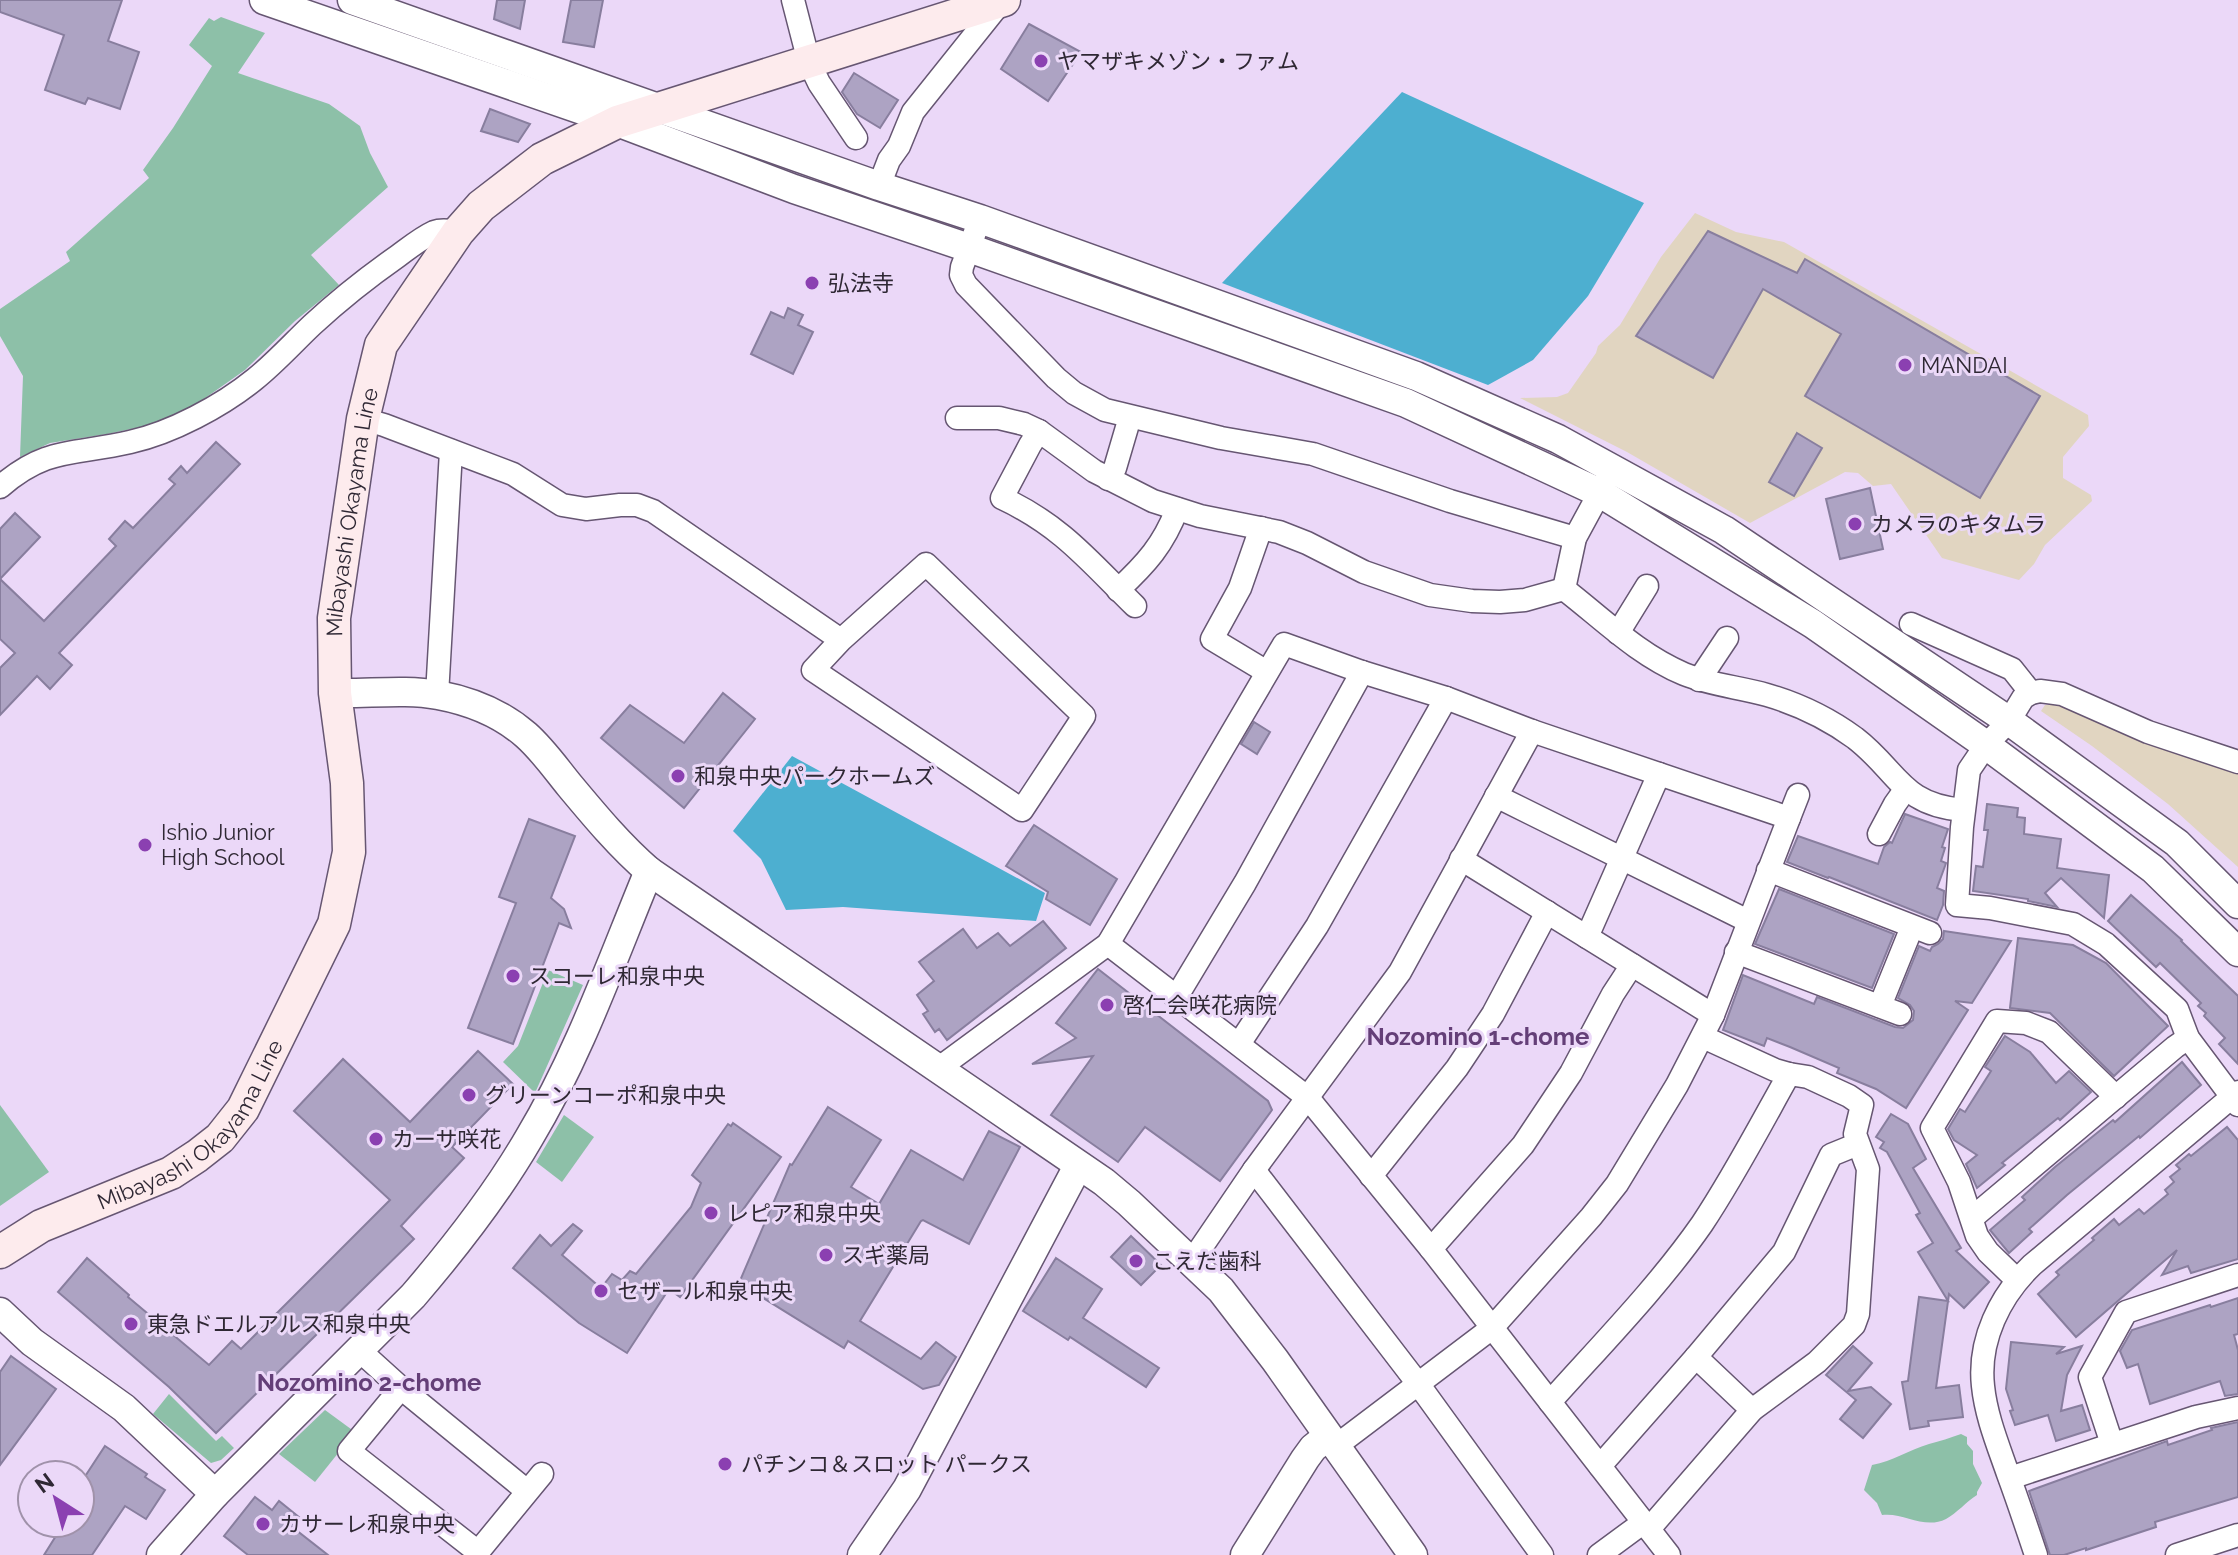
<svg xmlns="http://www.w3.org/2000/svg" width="2238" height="1555" viewBox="0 0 2238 1555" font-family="Raleway,'Noto Sans JP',sans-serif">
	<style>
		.commercial { fill: #e1d5c1 }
		.green { fill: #8dc0a8 }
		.water { fill: #4dafd0 }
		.building { fill: #ada3c3; stroke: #887e9e; stroke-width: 2 }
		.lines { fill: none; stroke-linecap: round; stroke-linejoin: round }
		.minor-casing { stroke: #665672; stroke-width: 25 }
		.tertiary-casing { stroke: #665672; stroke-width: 31 }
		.secondary-casing { stroke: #665672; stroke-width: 35 }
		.minor { stroke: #fff; stroke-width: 22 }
		.tertiary { stroke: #fff; stroke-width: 28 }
		.secondary { stroke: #fdebed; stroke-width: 32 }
		.poi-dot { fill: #8b40b1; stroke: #ebd8f8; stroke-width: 3 }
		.labels { text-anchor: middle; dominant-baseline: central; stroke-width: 6; stroke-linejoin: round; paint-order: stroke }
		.poi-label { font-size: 22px; fill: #2f2834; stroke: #ebd8f8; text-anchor: start }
		.street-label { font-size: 22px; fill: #2f2834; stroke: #ebd8f8 }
		.neighbourhood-label { font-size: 24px; font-weight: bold; fill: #643f78; stroke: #ebd8f8 }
	</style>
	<rect width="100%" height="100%" fill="#ebd8f8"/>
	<!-- commercial -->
	<g class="commercial">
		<polygon points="1695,213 1736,232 1784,242 2088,415 2089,426 2063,457 2063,478 2091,495 2092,501 2045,545 2034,564 2019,580 1942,558 1891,484 1873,486 1858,473 1845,472 1750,523 1627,452 1520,398 1557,397 1568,393 1596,353 1598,346 1620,325 1661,257"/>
		<polygon points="2045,705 2065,705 2238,768 2238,867 2168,804 2092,746 2041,711"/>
	</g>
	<!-- green -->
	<g class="green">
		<polygon points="221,17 265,33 238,73 329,104 360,126 370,153 388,187 311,255 339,285 295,321 245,370 201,401 160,423 107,434 50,443 20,457 23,376 0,336 0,309 70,261 66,252 149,178 143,170 173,128 212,66 189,45 209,18 214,21"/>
		<polygon points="548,970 583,985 535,1093 503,1062 518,1046"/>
		<polygon points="0,1105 49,1172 0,1206"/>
		<polygon points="564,1115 594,1137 562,1182 536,1162"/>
		<polygon points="169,1394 216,1441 222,1436 234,1448 221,1460 211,1463 153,1414"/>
		<polygon points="325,1410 355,1432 315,1482 279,1454"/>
		<path d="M1961,1434L1967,1437V1444L1973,1451V1464L1982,1483L1977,1492V1495C1966,1502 1957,1513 1946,1519C1924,1530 1904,1512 1882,1515L1877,1503L1864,1490L1872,1465C1893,1461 1909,1450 1929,1444C1940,1441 1950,1438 1961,1434Z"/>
	</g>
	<!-- water -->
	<g class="water">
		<polygon points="1402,92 1644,203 1588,296 1533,360 1488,385 1222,283"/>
		<polygon points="792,756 1045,893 1036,921 843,907 786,910 761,859 733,831"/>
	</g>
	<!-- building -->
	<g class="building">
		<polygon points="0,0 122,0 108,41 139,52 120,109 88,98 85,104 45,90 64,35 0,12"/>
		<polygon points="497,0 525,0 520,29 494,19"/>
		<polygon points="571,0 603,0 594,47 563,42"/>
		<polygon points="1029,24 1081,52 1048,101 1001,69"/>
		<polygon points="854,73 898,100 880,128 857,114 842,92"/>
		<polygon points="490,109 530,124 518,142 481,131"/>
		<polygon points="1708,231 1797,273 1805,259 2040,396 1980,498 1805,396 1841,334 1763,289 1713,378 1636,336"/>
		<polygon points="788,308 803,315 798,325 813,332 793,374 751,354 771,312 784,318"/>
		<polygon points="1797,433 1822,448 1794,496 1769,482"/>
		<polygon points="216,442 240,464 59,653 72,665 50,689 37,676 0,715 0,668 15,653 0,639 0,579 44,621 116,546 109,539 125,521 133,528 175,484 169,479 181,466 187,473"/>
		<polygon points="1870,488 1883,549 1840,559 1826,499"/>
		<polygon points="15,513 40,537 0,579 0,529"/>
		<polygon points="723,693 755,719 684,808 601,738 630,705 684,743"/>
		<polygon points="1254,722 1270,732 1257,754 1241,744"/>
		<polygon points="1987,804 2018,808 2017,817 2025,818 2024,834 2061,839 2057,868 2109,875 2104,918 2061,878 2045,893 2057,907 2028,901 2028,899 1973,891 1976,866 1983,867 1988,830 1984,830"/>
		<polygon points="1905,814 1948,829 1942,847 1945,848 1941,861 1946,863 1945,866 1937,888 1944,891 1943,905 1937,920 1829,877 1828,878 1787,862 1798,836 1878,864 1884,847 1890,842 1892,843"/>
		<polygon points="529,819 575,836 551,898 564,909 571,928 559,923 513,1044 468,1028 516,903 499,897"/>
		<polygon points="1034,825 1117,879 1090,925 1046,899 1048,892 1006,866"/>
		<polygon points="1779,889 1894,934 1872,988 1755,944"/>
		<polygon points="2131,895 2182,940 2181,941 2238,996 2238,1064 2219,1044 2225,1038 2204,1016 2206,1013 2198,1006 2201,1003 2160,963 2156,967 2108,921"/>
		<polygon points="1043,921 1066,948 947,1040 939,1029 935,1032 923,1014 928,1011 917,995 934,981 919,962 963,929 977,948 998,933 1010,946"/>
		<polygon points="1944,931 2011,941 1972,1003 1955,1001 1968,1010 1906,1108 1876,1089 1837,1073 1839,1068 1790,1047 1767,1038 1764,1046 1723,1030 1743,975 1814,1004 1817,997 1895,1027 1903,1028 1913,1020 1914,1011 1910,1005 1898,998 1919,946 1930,951 1932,947 1938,944 1943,939"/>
		<polygon points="2018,938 2073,945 2106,963 2168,1026 2114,1076 2050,1013 2010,1008"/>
		<polygon points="1098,969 1268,1101 1272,1110 1220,1181 1145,1127 1118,1162 1051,1115 1093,1056 1032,1064 1076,1038 1056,1023"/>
		<polygon points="2005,1036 2030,1052 2056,1083 2069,1071 2091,1092 2060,1120 2058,1118 2002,1163 2005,1165 1977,1188 1966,1164 1977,1155 1954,1140 1948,1129 1960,1109 1965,1112 1991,1071 1985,1067"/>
		<polygon points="478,1051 513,1084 452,1147 464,1158 401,1226 414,1239 216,1433 169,1387 58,1292 87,1258 129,1295 128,1297 209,1365 232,1341 241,1349 390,1200 294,1111 343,1059 410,1122"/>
		<polygon points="2182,1062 2201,1085 2140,1138 2139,1136 2067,1195 2029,1229 2032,1232 2009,1253 1990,1230 2025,1200 2022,1197 2055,1167 2113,1120 2115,1122"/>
		<polygon points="828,1107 881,1140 851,1187 879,1204 911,1150 963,1180 989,1131 1020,1147 969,1244 923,1220 921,1221 860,1321 921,1359 936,1342 956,1357 939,1385 923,1389 848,1341 844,1348 739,1283 790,1164 792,1165"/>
		<polygon points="1891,1114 1908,1124 1926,1159 1913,1168 1961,1248 1956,1251 1989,1282 1964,1308 1949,1294 1936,1388 1959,1385 1963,1417 1928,1421 1929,1426 1910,1429 1902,1382 1908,1381 1919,1297 1948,1301 1918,1252 1933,1243 1916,1215 1920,1213 1887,1152 1880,1148 1884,1142 1876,1137"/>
		<polygon points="733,1123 781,1157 680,1297 669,1289 627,1353 579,1323 513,1268 540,1235 551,1246 573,1224 582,1231 562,1255 601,1288 612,1274 622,1280 630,1271 636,1274 691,1207 701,1183 692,1175 728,1124 731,1126"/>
		<polygon points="2227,1127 2238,1140 2238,1259 2191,1273 2188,1266 2162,1275 2177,1250 2076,1337 2038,1294 2059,1275 2056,1272 2094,1240 2092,1238 2114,1219 2119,1225 2139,1209 2144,1214 2168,1194 2165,1190 2174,1182 2170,1177 2180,1169 2176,1165 2189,1154 2191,1156"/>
		<polygon points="1131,1236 1161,1265 1141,1285 1111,1257"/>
		<polygon points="1056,1258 1102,1289 1083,1318 1159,1368 1146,1387 1070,1337 1068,1340 1023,1311"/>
		<polygon points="2238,1298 2238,1334 2234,1335 2238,1350 2238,1394 2225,1396 2220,1381 2150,1404 2138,1364 2127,1368 2120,1351 2132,1330 2210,1305 2211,1307"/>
		<polygon points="2011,1342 2064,1347 2056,1354 2082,1346 2067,1375 2061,1411 2082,1405 2090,1430 2056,1441 2048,1415 2015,1425 2010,1411 2013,1410 2006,1389"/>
		<polygon points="1853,1346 1872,1363 1848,1391 1871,1387 1891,1404 1863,1438 1840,1419 1856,1400 1826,1375"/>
		<polygon points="11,1356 56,1389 0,1465 0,1372"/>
		<polygon points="2238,1422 2238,1497 2155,1522 2156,1527 2086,1550 2086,1548 2064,1555 2050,1555 2029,1491 2167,1441 2168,1445 2212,1430 2211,1428"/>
		<polygon points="105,1446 147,1474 145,1477 165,1490 146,1519 125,1506 92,1555 44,1555 64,1523 80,1523 80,1484"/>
		<polygon points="255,1497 272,1510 279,1501 299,1517 291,1526 328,1555 248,1555 224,1536"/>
	</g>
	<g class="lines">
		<defs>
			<g id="minor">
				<polyline points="793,0 809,62 819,83 856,138"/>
				<polyline points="879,186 889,160 899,146 913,112 1001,2"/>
				<polyline points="980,219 962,267 961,275 966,285 1056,378 1074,393 1105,410 1221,438 1313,454 1450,501 1575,538"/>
				<path d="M957,418H999L1024,424L1039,431L1094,471L1153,501L1200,516L1279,532L1307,543L1364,572L1430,595L1472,601L1500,602L1525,600L1564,589C1603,619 1637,654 1684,674C1711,685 1739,687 1767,695C1798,704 1829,719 1855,738C1898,771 1901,805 1963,810"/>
				<polyline points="363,419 384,425 513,474 562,505 586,509 620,505 637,505 653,511 841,640 926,564 1084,716 1022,810 813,670 841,640"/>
				<path d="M1039,431L1030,445L1002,498C1062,526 1090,562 1135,606"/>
				<polyline points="1108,479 1115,468 1130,417"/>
				<path d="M0,487C47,446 75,455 130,442C171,433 222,406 255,379C275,363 293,343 312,325C339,300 368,277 398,256C409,248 421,238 434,232C442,229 450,231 458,232"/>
				<polyline points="1261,528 1240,588 1212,639 1267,672"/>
				<polyline points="1564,589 1575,538 1607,479"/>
				<path d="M1118,590C1146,564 1164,544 1177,509"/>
				<polyline points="1911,624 2012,669 2031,693"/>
				<polyline points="1618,633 1647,586"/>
				<polyline points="1699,680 1727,638"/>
				<polyline points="437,695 451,451"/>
				<polyline points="2238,762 2148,732 2062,694 2040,691 2031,693 2023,698 2009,721 1986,745 1969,770 1962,827 1957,905 1990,908 2073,924 2106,944 2177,1009 2188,1038 2238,1105"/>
				<polyline points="1496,796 1748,921"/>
				<polyline points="1789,818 1798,795"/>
				<polyline points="1879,834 1895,804 1905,790"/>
				<polyline points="1461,859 1713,1015"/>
				<polyline points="1768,870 1930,933"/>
				<polyline points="1587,937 1659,774"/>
				<polyline points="1108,944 1308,1098 1431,1249 1669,1555"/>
				<polyline points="1736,952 1900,1014"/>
				<polyline points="1177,996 1245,883 1362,672"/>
				<polyline points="1880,1006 1912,927"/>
				<polyline points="1239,1044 1317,926 1446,698"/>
				<polyline points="939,1068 1108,944 1284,644 1362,672 1446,698 1532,731 1789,818 1713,1015 1677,1085 1617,1184 1591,1217 1492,1328 1336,1446"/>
				<polyline points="1254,1170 1419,1385 1542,1555"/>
				<polyline points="1371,1176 1457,1068 1493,1014 1547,912"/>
				<polyline points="1972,1218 2175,1047 2188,1038"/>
				<polyline points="1431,1249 1523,1145 1571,1073 1613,994 1632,965"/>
				<polyline points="1192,1261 1254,1170 1400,972 1532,731"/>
				<polyline points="2017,1280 1988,1252 1977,1236 1959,1182 1932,1128 1997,1021 2026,1023 2049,1032 2116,1097"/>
				<polyline points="359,1350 401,1388 527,1491"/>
				<polyline points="1696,1357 1752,1410"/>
				<polyline points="401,1388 349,1451 478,1552 542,1474"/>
				<path d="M1550,1402C1601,1345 1658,1287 1702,1224C1734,1176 1761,1124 1789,1074"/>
				<polyline points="2112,1444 2090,1377 2126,1312 2238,1275"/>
				<polyline points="1600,1466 1696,1357 1784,1252 1831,1155 1858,1144"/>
				<polyline points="2010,1478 2196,1417 2238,1408"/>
				<polyline points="1649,1529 1752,1410 1817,1362 1854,1325 1858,1314 1868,1169 1855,1134 1862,1105 1849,1096 1808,1077 1789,1074 1775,1070 1703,1037"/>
				<polyline points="1599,1555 1644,1522"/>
				<path d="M2036,1555C2027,1528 2018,1501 2008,1474C1998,1445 1986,1416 1983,1386C1978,1340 2000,1296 2032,1265L2238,1092"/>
				<polyline points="2177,1555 2238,1535"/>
			</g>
			<g id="tertiary">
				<polyline points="264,0 617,122 794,189 969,248 1406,403 1600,493 1813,624 1986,745 2153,869 2238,952"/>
				<polyline points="352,0 879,186 980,219 1416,376 1558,439 1724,530 2009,721 2177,843 2238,904"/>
				<path d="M335,693C369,694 405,689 438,695C470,701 502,714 526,735C543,750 556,769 570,786C595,816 620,846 649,871L1104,1182L1129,1203L1221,1290L1275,1360L1413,1555"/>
				<polyline points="0,1312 32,1342 124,1408 215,1494 161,1555"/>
				<path d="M215,1494L413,1296C456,1246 496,1195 529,1138C579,1055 612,960 649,871"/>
				<polyline points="862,1555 907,1489 1078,1166"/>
				<polyline points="1245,1555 1305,1459 1313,1448 1328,1436"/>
			</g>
			<g id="secondary">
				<path id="s1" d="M0,1252L41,1226L171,1173L197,1156L220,1138L243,1109L334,924L349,852L347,783L335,693L334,618L363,419L381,345L458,232L481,206L542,159L617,122L1004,0"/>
			</g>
		</defs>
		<!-- minor casing -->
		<use href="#minor" class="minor-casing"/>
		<!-- tertiary casing -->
		<use href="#tertiary" class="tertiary-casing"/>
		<!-- secondary casing -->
		<use href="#secondary" class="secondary-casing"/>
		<!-- minor -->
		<use href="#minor" class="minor"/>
		<!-- tertiary -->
		<use href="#tertiary" class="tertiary"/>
		<!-- secondary -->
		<use href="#secondary" class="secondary"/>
	</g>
	<!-- markers -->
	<g class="poi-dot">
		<circle cx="1041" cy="61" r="8"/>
		<circle cx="812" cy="283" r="8"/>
		<circle cx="1905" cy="365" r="8"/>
		<circle cx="1855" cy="524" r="8"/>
		<circle cx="678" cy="776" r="8"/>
		<circle cx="145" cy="845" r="8"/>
		<circle cx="513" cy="976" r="8"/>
		<circle cx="1107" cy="1005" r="8"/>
		<circle cx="469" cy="1095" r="8"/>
		<circle cx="376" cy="1139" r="8"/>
		<circle cx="711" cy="1213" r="8"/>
		<circle cx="826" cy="1255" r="8"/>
		<circle cx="1136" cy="1261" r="8"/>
		<circle cx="601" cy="1291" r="8"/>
		<circle cx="131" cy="1324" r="8"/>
		<circle cx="725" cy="1464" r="8"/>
		<circle cx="263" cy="1524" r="8"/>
	</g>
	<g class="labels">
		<!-- poi labels -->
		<g class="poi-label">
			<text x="1057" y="61">ヤマザキメゾン・ファム</text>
			<text x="828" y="283">弘法寺</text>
			<text x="1921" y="365">MANDAI</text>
			<text x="1871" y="524">カメラのキタムラ</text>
			<text x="694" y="776">和泉中央パークホームズ</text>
			<text x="161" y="832">Ishio Junior<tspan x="161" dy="25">High School</tspan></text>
			<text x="529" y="976">スコーレ和泉中央</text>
			<text x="1123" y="1005">啓仁会咲花病院</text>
			<text x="485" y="1095">グリーンコーポ和泉中央</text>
			<text x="392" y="1139">カーサ咲花</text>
			<text x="727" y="1213">レピア和泉中央</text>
			<text x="842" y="1255">スギ薬局</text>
			<text x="1152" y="1261">こえだ歯科</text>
			<text x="617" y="1291">セザール和泉中央</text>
			<text x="147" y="1324">東急ドエルアルス和泉中央</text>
			<text x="741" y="1464">パチンコ＆スロット パークス</text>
			<text x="279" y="1524">カサーレ和泉中央</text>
		</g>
		<!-- street labels -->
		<g class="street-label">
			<text stroke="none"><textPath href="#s1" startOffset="908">Mibayashi Okayama Line</textPath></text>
			<text stroke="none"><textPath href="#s1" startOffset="236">Mibayashi Okayama Line</textPath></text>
		</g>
		<!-- neighbourhood labels -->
		<g class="neighbourhood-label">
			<text x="1478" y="1036">Nozomino 1-chome</text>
			<text x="369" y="1382">Nozomino 2-chome</text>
		</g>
	</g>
	<!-- north arrow -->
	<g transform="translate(56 1499) rotate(324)"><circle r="38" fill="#ebd8f8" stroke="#a092aa" stroke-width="2"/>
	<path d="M0-6L14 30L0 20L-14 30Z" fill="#8b40b1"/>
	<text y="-12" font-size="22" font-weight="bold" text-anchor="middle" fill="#2f2834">N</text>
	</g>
</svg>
